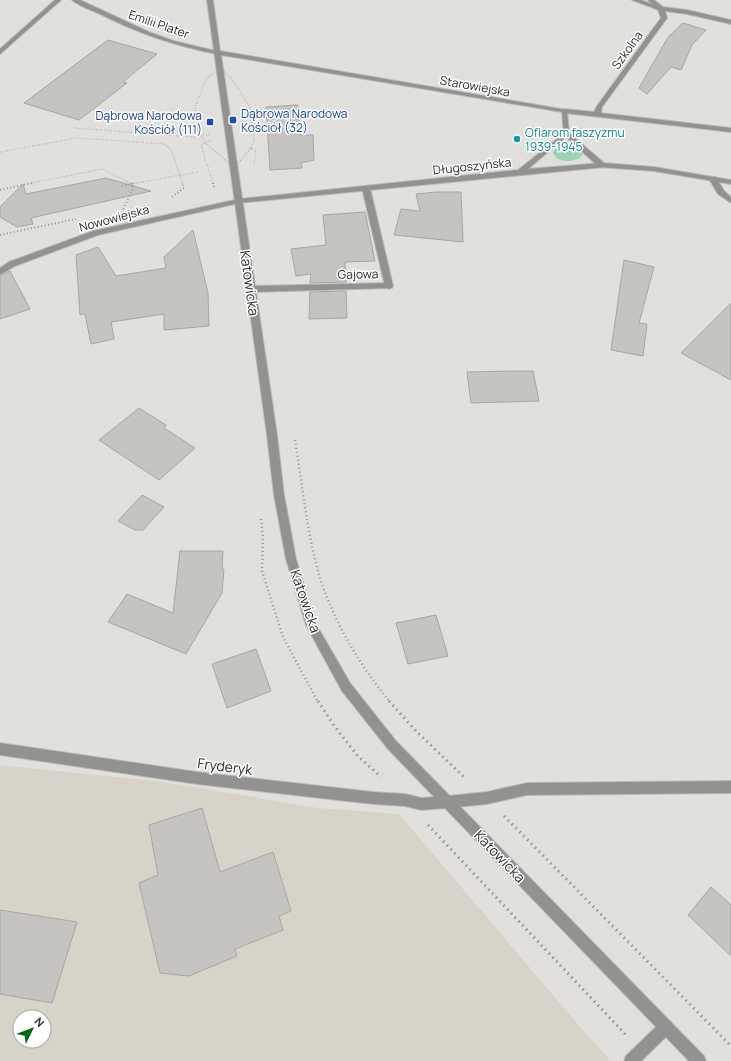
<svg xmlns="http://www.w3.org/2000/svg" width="731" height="1061" viewBox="0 0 731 1061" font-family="Manrope,sans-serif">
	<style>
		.built { fill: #d7d3c9; fill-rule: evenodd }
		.green { fill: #9cd3b3 }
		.building { fill: #c6c4c1; stroke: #a7a6a3 }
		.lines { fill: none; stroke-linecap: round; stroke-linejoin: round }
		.service-casing { stroke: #bcbbb8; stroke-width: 2 }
		.minor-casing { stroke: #bcbbb8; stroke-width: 2 }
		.tertiary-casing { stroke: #bcbbb8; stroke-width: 2 }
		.path-far3 { stroke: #969593; stroke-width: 1.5; stroke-dasharray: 0.5 2; stroke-linecap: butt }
		.path-far2 { stroke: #969593; stroke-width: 2; stroke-dasharray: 1 2.5; stroke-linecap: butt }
		.path-far1 { stroke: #969593; stroke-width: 2.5; stroke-dasharray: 1 3; stroke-linecap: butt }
		.path { stroke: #969593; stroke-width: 3; stroke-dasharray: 1.5 4; stroke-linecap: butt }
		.service { fill: #929290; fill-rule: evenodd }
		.minor { fill: #929290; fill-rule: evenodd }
		.tertiary { fill: #929290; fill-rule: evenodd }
		.transit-dot { fill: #1a4fb4; stroke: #fff; stroke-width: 1.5 }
		.culture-dot { fill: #0f9aa8; stroke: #fff; stroke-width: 1.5 }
		.labels { text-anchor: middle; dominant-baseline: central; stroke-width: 3; stroke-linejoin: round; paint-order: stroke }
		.far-street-label { font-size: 12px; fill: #2a2928; stroke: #fff }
		.far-transit-label { font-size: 12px; fill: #164399; stroke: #fff; text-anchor: start }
		.far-culture-label { font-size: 12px; fill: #0d838f; stroke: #fff; text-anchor: start }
		.street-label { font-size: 14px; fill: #2a2928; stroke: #fff }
	</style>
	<rect width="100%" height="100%" fill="#e1e0dc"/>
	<!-- built -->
	<path class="built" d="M0,765L163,782L318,808L399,814L587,1035L611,1061H0ZM20,1017H44V1041H20Z"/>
	<!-- green -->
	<path class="green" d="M568,144L579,149L583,155C578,163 555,164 553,152C556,146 560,144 568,144Z"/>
	<!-- building -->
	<g class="building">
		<polygon points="683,23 706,30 692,45 681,70 671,67 647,94 639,88 668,37"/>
		<polygon points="108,40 157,54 123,82 127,83 79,120 24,103"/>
		<polygon points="298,105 300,135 313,135 314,160 301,163 302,168 270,170 266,107"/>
		<polygon points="106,178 151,191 31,218 33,224 17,227 0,217 0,207 23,184 26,194"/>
		<polygon points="437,192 461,192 463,242 394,235 401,209 420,211 416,194"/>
		<polygon points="365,212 375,261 345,262 346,282 310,283 311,274 296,276 291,249 326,245 323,215"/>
		<polygon points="193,230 208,293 209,326 164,330 164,314 111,322 114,339 91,344 85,314 80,315 76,255 98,247 116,276 166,268 164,257"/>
		<polygon points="624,260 654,267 639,323 647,324 643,356 611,350"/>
		<polygon points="10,271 30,309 0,319 0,276"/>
		<polygon points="346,291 347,318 309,319 310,292"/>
		<polygon points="731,303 731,380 681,353"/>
		<polygon points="514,371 533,371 539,401 471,403 467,372"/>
		<polygon points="139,408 166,425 164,428 195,448 159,480 99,440"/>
		<polygon points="142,495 164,507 143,530 135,530 118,521"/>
		<polygon points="180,551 223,551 222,569 224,569 222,593 186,654 108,622 127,594 173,613"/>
		<polygon points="436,615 448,656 408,664 396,623"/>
		<polygon points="256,649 271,691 227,708 212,664"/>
		<polygon points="202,808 220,872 273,852 291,911 279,916 283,930 235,949 237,956 189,976 160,973 139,883 158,875 149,825"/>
		<polygon points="711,887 731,905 731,956 688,915"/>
		<polygon points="0,910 77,922 52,1003 0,994"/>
	</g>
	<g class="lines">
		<defs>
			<g id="service">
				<polygon points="55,0 61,0 0,54 0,49"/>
				<polygon points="632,0 641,0 664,9 659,10"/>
				<polygon points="363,186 366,186 370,188 393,286 389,289 385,286 362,188"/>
				<polygon points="731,781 731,793 527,795 487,804 447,808 443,806 441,802 443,798 447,796 487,792 527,783"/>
				<polygon points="666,1020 671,1022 673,1027 671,1032 641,1061 624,1061 626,1056 661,1022"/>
			</g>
			<g id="minor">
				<path d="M72,0H80L149,32L174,41L220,52L217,54C175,46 138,33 100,14C91,10 79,6 72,0Z"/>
				<polygon points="648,0 654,0 663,7 687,10 731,20 731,24 687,14 665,11 667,18 602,107 601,113 731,128 731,132 565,113 562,111 565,109 594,112 597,106 661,18 658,10"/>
				<polygon points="566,132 568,133 568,135 528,169 602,163 606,165 605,167 239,203 98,235 15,266 0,275 0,268 9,262 93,231 239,199 518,170"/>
				<polygon points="710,177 716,177 724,191 731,197 731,203 718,194 709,179"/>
				<polygon points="389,283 393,286 392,288 251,292 247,289 251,286"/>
				<polygon points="0,743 197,772 373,792 405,794 421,798 447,796 451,798 453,802 451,806 447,808 421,810 405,806 373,804 197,784 0,755"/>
			</g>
			<polygon id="tertiary" points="207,0 213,0 220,51 567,110 569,133 604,163 654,167 731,180 731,184 654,171 599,167 564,135 562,112 221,55 277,435 284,495 296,559 316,624 350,683 396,741 704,1056 706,1061 689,1061 388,749 342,691 306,625 286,559 274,495 267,435"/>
		</defs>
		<!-- service casing -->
		<use href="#service" class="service-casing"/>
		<!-- minor casing -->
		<use href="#minor" class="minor-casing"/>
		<!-- tertiary casing -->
		<use href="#tertiary" class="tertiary-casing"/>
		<!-- path-far3 -->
		<g class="path-far3">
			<polygon points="220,68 232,79 250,107 254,140 251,148 234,168 206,143 198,132 195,107 206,79"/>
			<polyline points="74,128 194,137 211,134"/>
			<polyline points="211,140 201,145 213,184"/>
			<polyline points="250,148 256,150 254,165"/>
			<polyline points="0,152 77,138 165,144 171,150 183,184"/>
			<polyline points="27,184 102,169 132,184"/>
			<polyline points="131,184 198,172"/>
		</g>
		<!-- path-far2 -->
		<g class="path-far2">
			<polyline points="213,183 215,190"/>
			<polyline points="122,186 136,183"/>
			<polyline points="0,190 32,183"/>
			<polyline points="172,197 184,188 182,183"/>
			<polyline points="123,209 133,189 131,183"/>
			<polyline points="0,235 76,219"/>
		</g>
		<!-- path-far1 -->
		<g class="path-far1">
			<path d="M295,440C303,488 307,537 322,584C337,627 361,667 390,702"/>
			<polyline points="261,519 263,537 262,571 283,637 318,702"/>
		</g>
		<!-- path -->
		<g class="path">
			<polyline points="318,701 335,727 357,755 381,777"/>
			<polyline points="389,701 416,731 466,779"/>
			<polyline points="504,816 731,1046"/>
			<polyline points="428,825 626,1035"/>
		</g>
		<!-- service -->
		<use href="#service" class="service"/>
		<!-- minor -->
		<use href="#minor" class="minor"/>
		<!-- tertiary -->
		<use href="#tertiary" class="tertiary"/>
	</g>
	<!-- markers -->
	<g class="transit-dot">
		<rect x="229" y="116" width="8" height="8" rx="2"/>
		<rect x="206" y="118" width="8" height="8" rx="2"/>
	</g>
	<circle class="culture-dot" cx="517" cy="139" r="4"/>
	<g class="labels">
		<!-- far-street labels -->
		<g class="far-street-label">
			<text transform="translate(159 24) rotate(19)">Emilii Plater</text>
			<text transform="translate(627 50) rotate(-54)">Szkolna</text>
			<text transform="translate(475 86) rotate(10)">Starowiejska</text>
			<text transform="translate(472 166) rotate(-6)">Długoszyńska</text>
			<text transform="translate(114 218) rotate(-15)">Nowowiejska</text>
			<text transform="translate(358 274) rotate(-1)">Gajowa</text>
		</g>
		<!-- far-transit labels -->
		<g class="far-transit-label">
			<text x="241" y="113">Dąbrowa Narodowa<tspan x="241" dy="14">Kościół (32)</tspan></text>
			<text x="202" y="115" text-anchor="end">Dąbrowa Narodowa<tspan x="202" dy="14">Kościół (111)</tspan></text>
		</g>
		<!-- far-culture labels -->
		<g class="far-culture-label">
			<text x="525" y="132">Ofiarom faszyzmu<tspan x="525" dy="14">1939-1945</tspan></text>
		</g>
		<!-- street labels -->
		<g class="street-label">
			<text transform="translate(250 283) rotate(82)">Katowicka</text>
			<text transform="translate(306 601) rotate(71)">Katowicka</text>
			<text transform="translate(225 766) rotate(7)">Fryderyk</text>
			<text transform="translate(500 856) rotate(46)">Katowicka</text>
		</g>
	</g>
	<!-- north arrow -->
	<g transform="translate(32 1029) rotate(47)"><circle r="19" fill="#ffffff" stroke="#aaa9a9"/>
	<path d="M0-3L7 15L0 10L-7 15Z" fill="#006815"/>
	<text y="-6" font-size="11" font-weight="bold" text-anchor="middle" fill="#2a2928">N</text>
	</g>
</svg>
